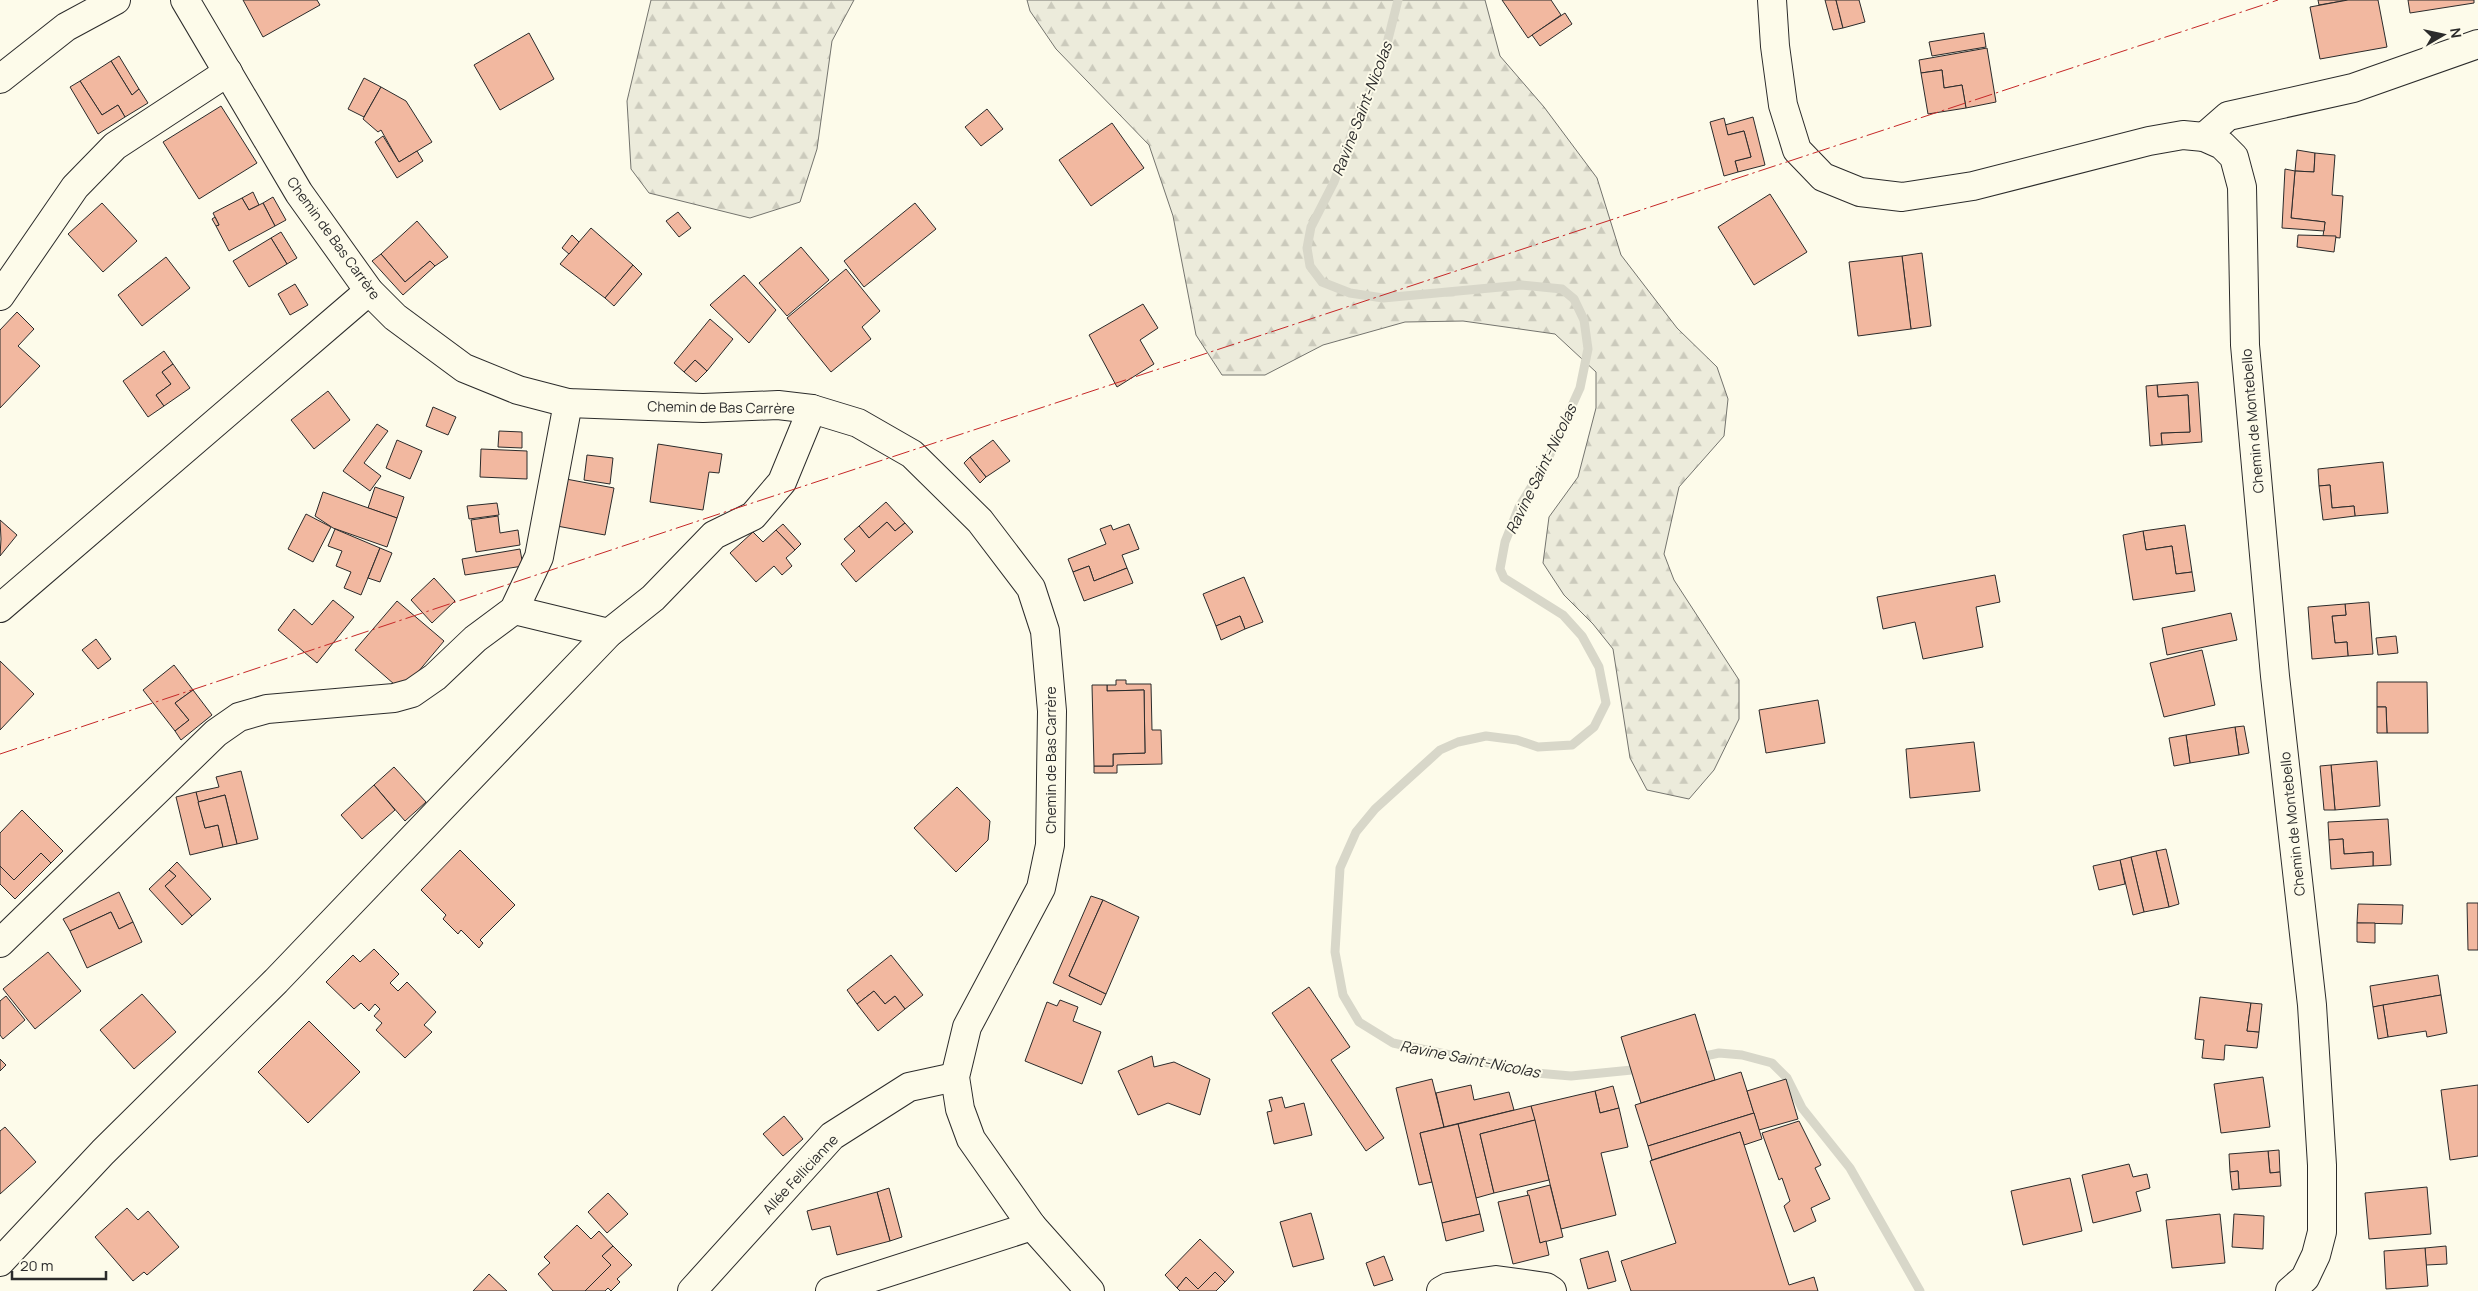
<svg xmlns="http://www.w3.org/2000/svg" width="2478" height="1291" viewBox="0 0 2478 1291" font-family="Manrope,sans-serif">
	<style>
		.forest { fill: url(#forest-firs); stroke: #74746e }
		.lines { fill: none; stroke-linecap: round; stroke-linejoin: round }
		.stream { stroke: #d8d7c9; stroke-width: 9 }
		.building { fill: #f2b8a0; stroke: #2b2b2b }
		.street-casing { stroke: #2b2b2b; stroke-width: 30 }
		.street { stroke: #fdfbea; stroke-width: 28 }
		.power { stroke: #c62828; stroke-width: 1; stroke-dasharray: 18 4 2.5 4; stroke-linecap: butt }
		.labels { text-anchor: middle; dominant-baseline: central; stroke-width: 4; stroke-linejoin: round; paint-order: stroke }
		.street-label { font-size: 14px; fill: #2b2b2b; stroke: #fdfbea }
		.water-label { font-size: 15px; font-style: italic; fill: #2b2b2b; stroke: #fdfbea }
	</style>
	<defs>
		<pattern id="forest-firs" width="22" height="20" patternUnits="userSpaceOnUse" patternTransform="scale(1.25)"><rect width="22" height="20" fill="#ecebdb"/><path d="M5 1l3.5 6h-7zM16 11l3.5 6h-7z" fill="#cbcabc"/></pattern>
	</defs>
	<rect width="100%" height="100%" fill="#fdfbea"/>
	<!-- forest -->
	<g class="forest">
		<polygon points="651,0 854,0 832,41 817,149 800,202 750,218 649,193 631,169 627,101"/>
		<polygon points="1027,0 1485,0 1500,56 1544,107 1597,178 1621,255 1677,328 1717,367 1728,399 1724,436 1679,487 1664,554 1674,580 1739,680 1739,719 1714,770 1689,799 1647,790 1630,758 1613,649 1593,624 1564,595 1543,563 1549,517 1578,477 1596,408 1596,372 1555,334 1463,321 1405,322 1323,345 1265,375 1222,375 1196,335 1173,216 1149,145 1056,49 1030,11"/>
	</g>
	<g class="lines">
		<!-- stream -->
		<g class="stream">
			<polyline points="1398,0 1382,63 1358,116 1334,182 1311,227 1307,248 1310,266 1322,282 1350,293 1383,298 1522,285 1562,289 1574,299 1584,320 1588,349 1580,388 1546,463 1519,507 1505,542 1500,569 1504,578 1563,615 1582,636 1599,667 1606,703 1594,727 1572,745 1538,747 1517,740 1486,736 1458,742 1440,750 1375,809 1356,832 1340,868 1335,952 1343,995 1359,1022 1393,1043 1536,1073 1571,1076 1642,1069"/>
			<polyline points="1696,1058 1719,1053 1742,1055 1772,1063 1787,1078 1802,1108 1850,1168 1920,1291"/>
		</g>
	</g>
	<!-- building -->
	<g class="building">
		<polygon points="243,0 317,0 320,5 263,37"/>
		<polygon points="1502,0 1551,0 1561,15 1528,38"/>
		<polygon points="1825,0 1836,0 1843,28 1833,30"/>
		<polygon points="1836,0 1859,0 1865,22 1843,28"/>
		<polygon points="2318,0 2348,0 2319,5"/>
		<polygon points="2348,0 2378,0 2387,47 2320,59 2310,7"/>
		<polygon points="2408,0 2474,0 2474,3 2410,13"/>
		<polygon points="1565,13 1572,24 1540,46 1532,35"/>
		<polygon points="529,33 554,79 500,110 474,65"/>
		<polygon points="1984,33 1986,47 1932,56 1929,42"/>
		<polygon points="1987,48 1996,102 1966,108 1962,85 1944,88 1942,70 1921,73 1919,60"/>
		<polygon points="119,56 139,89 132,95 111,61"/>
		<polygon points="111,61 132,95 139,89 148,103 125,117 118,105 102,115 80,81"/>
		<polygon points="1942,70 1944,88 1962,85 1966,108 1928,114 1921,73"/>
		<polygon points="364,78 381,87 364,117 348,109"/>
		<polygon points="80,81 102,115 118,105 125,117 98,134 70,87"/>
		<polygon points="381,87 406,101 432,142 399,162 381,130 378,132 363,119"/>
		<polygon points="221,106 257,163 199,199 163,142"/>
		<polygon points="987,109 1003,129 981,146 965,127"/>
		<polygon points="1753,117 1765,165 1738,172 1735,161 1751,157 1744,131 1728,135 1725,125"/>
		<polygon points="1724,118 1728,135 1744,131 1751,157 1735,161 1738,172 1724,176 1710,122"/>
		<polygon points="1112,123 1144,168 1091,206 1059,160"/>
		<polygon points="383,136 399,162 417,151 423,161 397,178 375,142"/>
		<polygon points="2297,150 2315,153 2314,172 2295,171"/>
		<polygon points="2315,153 2335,155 2332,195 2343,196 2340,238 2323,236 2325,222 2291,218 2295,171 2314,172"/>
		<polygon points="2285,169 2295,171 2291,218 2325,222 2324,231 2282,228"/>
		<polygon points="253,192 259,205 249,210 242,198"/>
		<polygon points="1770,194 1807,252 1754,285 1718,227"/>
		<polygon points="273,197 286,220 275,226 263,203"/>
		<polygon points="242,198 249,210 263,203 275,226 229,251 216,226 219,225 213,213"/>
		<polygon points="102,203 137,241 103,272 68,234"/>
		<polygon points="915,203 936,229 864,287 844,261"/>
		<polygon points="678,212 691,228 679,237 666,221"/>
		<polygon points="215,217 219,225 216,226 212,219"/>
		<polygon points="417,221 448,257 435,266 430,261 405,282 381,254"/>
		<polygon points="591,228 633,265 605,298 560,264"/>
		<polygon points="281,232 297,258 287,264 271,238"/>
		<polygon points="572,235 579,242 569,254 562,248"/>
		<polygon points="2298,235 2336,236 2334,252 2297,247"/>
		<polygon points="271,238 287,264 249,287 233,261"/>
		<polygon points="801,247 829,280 787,316 759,283"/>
		<polygon points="1922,253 1931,326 1911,329 1902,256"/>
		<polygon points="381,254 405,282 430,261 435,266 403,295 372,261"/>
		<polygon points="1902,256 1911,329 1858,336 1849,262"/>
		<polygon points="166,257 190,288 142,326 118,295"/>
		<polygon points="633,265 642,274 614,306 605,298"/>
		<polygon points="846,269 880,311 862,327 871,339 831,372 787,318"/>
		<polygon points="744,275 776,310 749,343 710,305"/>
		<polygon points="295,284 308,305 290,315 278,294"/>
		<polygon points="1143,304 1158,328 1140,340 1154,364 1117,387 1089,335"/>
		<polygon points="17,312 34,329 18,346 40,366 0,408 0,330"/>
		<polygon points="710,319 733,339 707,371 695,360 684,372 674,363"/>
		<polygon points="164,351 173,364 162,372 171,384 156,395 164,406 148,417 123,381"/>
		<polygon points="695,360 707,371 696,382 684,372"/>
		<polygon points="173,364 190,388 164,406 156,395 171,384 162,372"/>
		<polygon points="2198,382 2202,442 2162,445 2161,433 2190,432 2188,395 2158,397 2157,385"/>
		<polygon points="2157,385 2158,397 2188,395 2190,432 2161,433 2162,445 2150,446 2146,386"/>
		<polygon points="328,391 350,420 314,449 291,420"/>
		<polygon points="433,407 456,417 448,435 426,426"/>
		<polygon points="377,424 388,431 364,463 381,476 370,491 343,471"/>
		<polygon points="499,431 522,432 522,448 498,447"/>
		<polygon points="397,440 422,451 410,479 386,468"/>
		<polygon points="993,440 1010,461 986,477 970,457"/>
		<polygon points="658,444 722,454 719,473 709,472 703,510 650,502"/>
		<polygon points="481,449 527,451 527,479 480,477"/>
		<polygon points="587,455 613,458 610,484 584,480"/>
		<polygon points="970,457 986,477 980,483 964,463"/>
		<polygon points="2383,462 2388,513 2355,516 2354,506 2332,508 2330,485 2319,486 2318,469"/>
		<polygon points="566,479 614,488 605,535 557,526"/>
		<polygon points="2330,485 2332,508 2354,506 2355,516 2323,520 2319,486"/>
		<polygon points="375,487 404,497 397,518 368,508"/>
		<polygon points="323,492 397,518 387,547 333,528 315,516"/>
		<polygon points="886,502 905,523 895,531 887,522 869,538 859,526"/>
		<polygon points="497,503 499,515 469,519 467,506"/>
		<polygon points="306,514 331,527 313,562 288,549"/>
		<polygon points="498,516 500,533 518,530 520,545 476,552 471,520"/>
		<polygon points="0,520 17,535 0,556 1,539"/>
		<polygon points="887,522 895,531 905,523 913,532 856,582 841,564 855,551 844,539 859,526 869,538"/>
		<polygon points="783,524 801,544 795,550 776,530"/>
		<polygon points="1129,524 1139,549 1122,555 1127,568 1094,581 1089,566 1073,572 1068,559 1106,544 1100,529 1111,525 1113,530"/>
		<polygon points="2185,525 2192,572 2176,574 2172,546 2146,550 2143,531"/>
		<polygon points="335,529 380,548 361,595 344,588 351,572 336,566 342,551 328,546"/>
		<polygon points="776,530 795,550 786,558 792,566 782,575 774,566 756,582 730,553 753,532 763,542"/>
		<polygon points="2143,531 2146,550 2172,546 2176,574 2192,572 2195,591 2133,600 2123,535"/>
		<polygon points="380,548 392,553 380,582 368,578"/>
		<polygon points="520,549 523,566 465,575 462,559"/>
		<polygon points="1089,566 1094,581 1127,568 1133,583 1084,601 1073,572"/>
		<polygon points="1995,575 2000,602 1976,607 1983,647 1923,659 1915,622 1883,629 1877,597"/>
		<polygon points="1244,577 1263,622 1245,629 1240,616 1216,626 1203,594"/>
		<polygon points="434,578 455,601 432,623 411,600"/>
		<polygon points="333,600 354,617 317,663 278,630 294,609 312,625"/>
		<polygon points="397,601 444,641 402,691 355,650"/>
		<polygon points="2369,602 2373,654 2348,656 2347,642 2335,643 2332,616 2346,615 2345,604"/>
		<polygon points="2345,604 2346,615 2332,616 2335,643 2347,642 2348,656 2312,659 2308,607"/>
		<polygon points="2231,613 2237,640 2167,655 2162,628"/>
		<polygon points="1240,616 1245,629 1221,640 1216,626"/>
		<polygon points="2396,636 2398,653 2378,655 2376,638"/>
		<polygon points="96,639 111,659 98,669 82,650"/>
		<polygon points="2202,650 2215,705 2164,717 2150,663"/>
		<polygon points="0,661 34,694 0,730"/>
		<polygon points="174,665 193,690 175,703 189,720 175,731 143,690"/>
		<polygon points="1116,680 1126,680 1126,684 1151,684 1152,730 1161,730 1162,764 1117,765 1117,773 1094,773 1094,766 1113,766 1113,754 1145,753 1144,690 1107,691 1107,685 1116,685"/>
		<polygon points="2377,682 2427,682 2428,733 2387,733 2386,707 2377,707"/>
		<polygon points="1092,685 1107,685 1107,691 1144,690 1145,753 1113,754 1113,766 1094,766"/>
		<polygon points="193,690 212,715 181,740 175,731 189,720 175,703"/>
		<polygon points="1818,700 1825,743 1766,753 1759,710"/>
		<polygon points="2377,707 2386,707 2387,733 2377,733"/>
		<polygon points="2244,726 2249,753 2239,755 2235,727"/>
		<polygon points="2235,727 2239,755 2190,763 2186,735"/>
		<polygon points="2186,735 2190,763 2174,766 2169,738"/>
		<polygon points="1974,742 1980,791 1910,798 1906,749"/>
		<polygon points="2377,761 2380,806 2335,810 2331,765"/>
		<polygon points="2331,765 2335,810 2324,810 2320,766"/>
		<polygon points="394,767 426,802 405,821 374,785"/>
		<polygon points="241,771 258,839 237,844 225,795 198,802 196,792 219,787 216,777"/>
		<polygon points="374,785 395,810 362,839 341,815"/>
		<polygon points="957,787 990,821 988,840 956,872 914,828"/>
		<polygon points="196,792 205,828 218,825 223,847 190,855 176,797"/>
		<polygon points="225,795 237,844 223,847 218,825 205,828 198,802"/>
		<polygon points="22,810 63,851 51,863 41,853 14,880 0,866 0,833"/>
		<polygon points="2388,819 2391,865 2373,866 2373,852 2344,854 2343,839 2329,840 2328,822"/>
		<polygon points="2343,839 2344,854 2373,852 2373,866 2331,869 2329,840"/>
		<polygon points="2166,849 2179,904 2169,907 2156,851"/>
		<polygon points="460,850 515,905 480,940 483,943 479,948 461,930 458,934 443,919 446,915 421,890"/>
		<polygon points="2156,851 2169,907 2144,912 2131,857"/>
		<polygon points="41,853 51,863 15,899 0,884 0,866 14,880"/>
		<polygon points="2131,857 2144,912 2133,915 2120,860"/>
		<polygon points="2120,860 2125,884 2099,890 2093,866"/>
		<polygon points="177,862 211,899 192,916 165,886 176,876 169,870"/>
		<polygon points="169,870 176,876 165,886 192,916 182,925 149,889"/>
		<polygon points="119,892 133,922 119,929 111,912 70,931 63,919"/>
		<polygon points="1091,896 1103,900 1069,976 1106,994 1101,1005 1053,983"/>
		<polygon points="1103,900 1139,917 1106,994 1069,976"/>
		<polygon points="2467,903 2478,903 2478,950 2468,950"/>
		<polygon points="2358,904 2403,905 2402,924 2357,923"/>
		<polygon points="111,912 119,929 133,922 142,942 87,968 70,931"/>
		<polygon points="2357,923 2375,923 2375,943 2357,942"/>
		<polygon points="374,949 399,974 390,983 398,991 407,982 436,1012 424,1025 432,1032 405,1058 376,1030 382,1023 374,1016 380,1009 375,1004 369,1011 361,1003 354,1009 326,982 353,955 360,962"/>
		<polygon points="48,952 81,991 35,1029 3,989"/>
		<polygon points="891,955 923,995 905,1009 895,996 885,1004 874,991 857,1004 847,990"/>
		<polygon points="2438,975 2441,995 2373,1007 2370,986"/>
		<polygon points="1309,987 1350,1047 1331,1060 1384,1138 1366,1151 1272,1013"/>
		<polygon points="874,991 885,1004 895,996 905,1009 878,1031 857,1004"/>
		<polygon points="142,994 176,1032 134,1069 100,1030"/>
		<polygon points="2441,995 2447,1033 2427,1037 2426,1031 2388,1037 2383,1005"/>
		<polygon points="6,996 25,1020 3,1039 0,1035 0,1001"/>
		<polygon points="2200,997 2251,1003 2247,1031 2259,1032 2257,1048 2225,1045 2224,1060 2202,1058 2204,1040 2195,1039"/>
		<polygon points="1060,1000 1078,1007 1073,1021 1101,1032 1082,1084 1025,1061 1047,1002 1057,1006"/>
		<polygon points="2251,1003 2262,1004 2259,1032 2247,1031"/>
		<polygon points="2383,1005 2388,1037 2378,1039 2373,1007"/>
		<polygon points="1695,1014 1715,1080 1641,1103 1621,1037"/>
		<polygon points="309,1021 360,1072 308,1123 258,1072"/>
		<polygon points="1152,1056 1154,1067 1174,1062 1210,1079 1200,1115 1168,1103 1138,1115 1118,1071"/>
		<polygon points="0,1059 6,1065 0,1071"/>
		<polygon points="1741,1072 1754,1113 1648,1146 1635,1105"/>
		<polygon points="2263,1077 2270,1127 2221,1133 2214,1084"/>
		<polygon points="1432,1079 1444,1127 1420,1133 1432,1182 1419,1185 1396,1088"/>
		<polygon points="1786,1079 1798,1119 1759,1130 1747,1091"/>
		<polygon points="1471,1085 1474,1100 1509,1092 1514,1110 1444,1127 1436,1093"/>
		<polygon points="2478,1085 2478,1156 2450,1160 2441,1090"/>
		<polygon points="1613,1086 1619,1108 1600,1113 1595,1091"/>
		<polygon points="1595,1091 1600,1113 1619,1108 1628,1147 1601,1153 1616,1215 1561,1229 1531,1106"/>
		<polygon points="1282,1097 1285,1108 1304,1103 1312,1135 1274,1144 1267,1112 1272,1111 1269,1100"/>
		<polygon points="1531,1106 1535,1120 1480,1134 1494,1193 1476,1198 1458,1124"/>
		<polygon points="1754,1113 1762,1139 1744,1145 1740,1132 1652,1160 1648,1146"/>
		<polygon points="784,1116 803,1139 783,1156 763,1134"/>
		<polygon points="1535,1120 1549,1180 1494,1193 1480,1134"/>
		<polygon points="1799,1121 1821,1165 1815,1168 1830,1199 1811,1208 1816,1221 1794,1232 1784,1206 1790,1201 1782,1178 1779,1180 1762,1133"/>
		<polygon points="1458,1124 1480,1214 1442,1223 1420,1133"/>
		<polygon points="5,1127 36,1162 0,1194 0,1131"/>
		<polygon points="1740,1132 1789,1285 1814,1277 1818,1291 1631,1291 1621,1261 1676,1243 1650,1161"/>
		<polygon points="2279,1150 2280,1172 2270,1173 2268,1151"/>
		<polygon points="2268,1151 2270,1173 2280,1172 2281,1186 2239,1189 2238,1171 2230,1172 2229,1154"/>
		<polygon points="2129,1164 2133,1177 2147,1174 2150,1188 2136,1192 2141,1211 2093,1223 2082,1175"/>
		<polygon points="2238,1171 2239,1189 2232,1190 2230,1172"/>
		<polygon points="2070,1178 2082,1231 2023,1245 2011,1191"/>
		<polygon points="1550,1185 1563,1237 1540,1243 1527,1191"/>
		<polygon points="2427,1187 2431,1234 2369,1239 2365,1193"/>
		<polygon points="889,1188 902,1237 890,1241 877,1192"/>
		<polygon points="877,1192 890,1241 837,1255 830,1226 812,1230 807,1211"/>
		<polygon points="608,1193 628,1214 607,1233 588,1212"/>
		<polygon points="1529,1195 1540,1243 1546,1241 1549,1255 1513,1264 1498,1202"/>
		<polygon points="127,1208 138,1220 148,1211 179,1247 147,1275 144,1272 133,1281 95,1237"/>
		<polygon points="1311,1213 1324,1259 1293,1267 1280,1222"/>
		<polygon points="1480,1214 1484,1231 1446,1241 1442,1223"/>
		<polygon points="2220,1214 2225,1263 2172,1268 2166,1220"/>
		<polygon points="2234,1214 2264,1216 2263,1249 2232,1247"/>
		<polygon points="577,1225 591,1239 599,1231 613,1246 602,1256 611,1265 585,1291 553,1291 538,1274 550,1263 544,1257"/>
		<polygon points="1200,1239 1234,1272 1225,1282 1215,1272 1198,1289 1186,1277 1177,1288 1165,1275"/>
		<polygon points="613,1246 632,1265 617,1279 620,1282 611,1291 608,1288 605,1291 585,1291 611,1265 602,1256"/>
		<polygon points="2446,1246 2447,1264 2426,1265 2425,1248"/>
		<polygon points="2425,1248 2428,1286 2386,1289 2384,1251"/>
		<polygon points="1608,1251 1616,1281 1588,1289 1580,1259"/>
		<polygon points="1384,1256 1393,1280 1374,1286 1366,1263"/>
		<polygon points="1215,1272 1225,1282 1216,1291 1180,1291 1177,1288 1186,1277 1198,1289"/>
		<polygon points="489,1274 507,1291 473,1291"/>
	</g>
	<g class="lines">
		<defs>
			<g id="street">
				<polyline points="185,0 299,193 369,291 395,317 464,368 518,390 568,403 703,408 778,405 812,409 858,423 912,454 980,521 1031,588 1045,631 1052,711 1050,845 1041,888 967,1027 955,1077 960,1109 971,1139 1032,1226 1090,1291"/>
				<polyline points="1772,0 1775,46 1783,105 1797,150 1823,177 1860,192 1902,197 1973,186 2149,141 2183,135 2204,137 2222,145 2234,157 2242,187 2245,345 2275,676 2312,1005 2322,1165 2322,1232 2316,1255 2305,1278 2290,1291"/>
				<polyline points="0,79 66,27 116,0"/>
				<polyline points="2204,137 2228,116 2353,88 2478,44"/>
				<polyline points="0,296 75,187 115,146 228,72"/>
				<polyline points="0,608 369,291"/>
				<polyline points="514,610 609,633"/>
				<polyline points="0,943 216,733 239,717 267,709 394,698 412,693 435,677 475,639 514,610 539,557 568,403"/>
				<polyline points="0,1262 103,1152 276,981 609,633 653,598 714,535 753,516 782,482 812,409"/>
				<polyline points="692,1291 832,1136 909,1087 955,1077"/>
				<polyline points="830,1291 1032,1226"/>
				<polyline points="1441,1291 1448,1287 1496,1280 1546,1287 1552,1291"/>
			</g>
		</defs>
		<!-- street casing -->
		<use href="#street" class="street-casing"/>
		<!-- street -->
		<use href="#street" class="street"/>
		<!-- power -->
		<polyline class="power" points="0,754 725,512 2278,0"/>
	</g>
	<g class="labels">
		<!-- street labels -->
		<g class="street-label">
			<text transform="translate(334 238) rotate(54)">Chemin de Bas Carrère</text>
			<text transform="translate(721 407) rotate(1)">Chemin de Bas Carrère</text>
			<text transform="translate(2252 421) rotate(-95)">Chemin de Montebello</text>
			<text transform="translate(1050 760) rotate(-90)">Chemin de Bas Carrère</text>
			<text transform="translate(2292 824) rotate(-96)">Chemin de Montebello</text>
			<text transform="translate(800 1174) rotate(-47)">Allée Fellicianne</text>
		</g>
		<!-- water labels -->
		<g class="water-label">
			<text transform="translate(1362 109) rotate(-69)">Ravine Saint-Nicolas</text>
			<text transform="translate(1541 469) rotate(-64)">Ravine Saint-Nicolas</text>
			<text transform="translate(1470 1059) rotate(11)">Ravine Saint-Nicolas</text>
		</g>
	</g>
	<!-- north arrow -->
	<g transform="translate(2443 35) rotate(81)" stroke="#fdfbea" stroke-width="4" paint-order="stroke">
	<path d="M0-4L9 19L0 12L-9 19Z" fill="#2b2b2b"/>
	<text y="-8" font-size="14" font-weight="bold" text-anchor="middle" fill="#2b2b2b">N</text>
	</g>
	<!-- scale -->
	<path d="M12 1271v8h94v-8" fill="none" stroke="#2b2b2b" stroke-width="2.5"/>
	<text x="20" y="1271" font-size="15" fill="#2b2b2b" stroke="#fdfbea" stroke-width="4" paint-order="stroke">20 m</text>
</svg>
